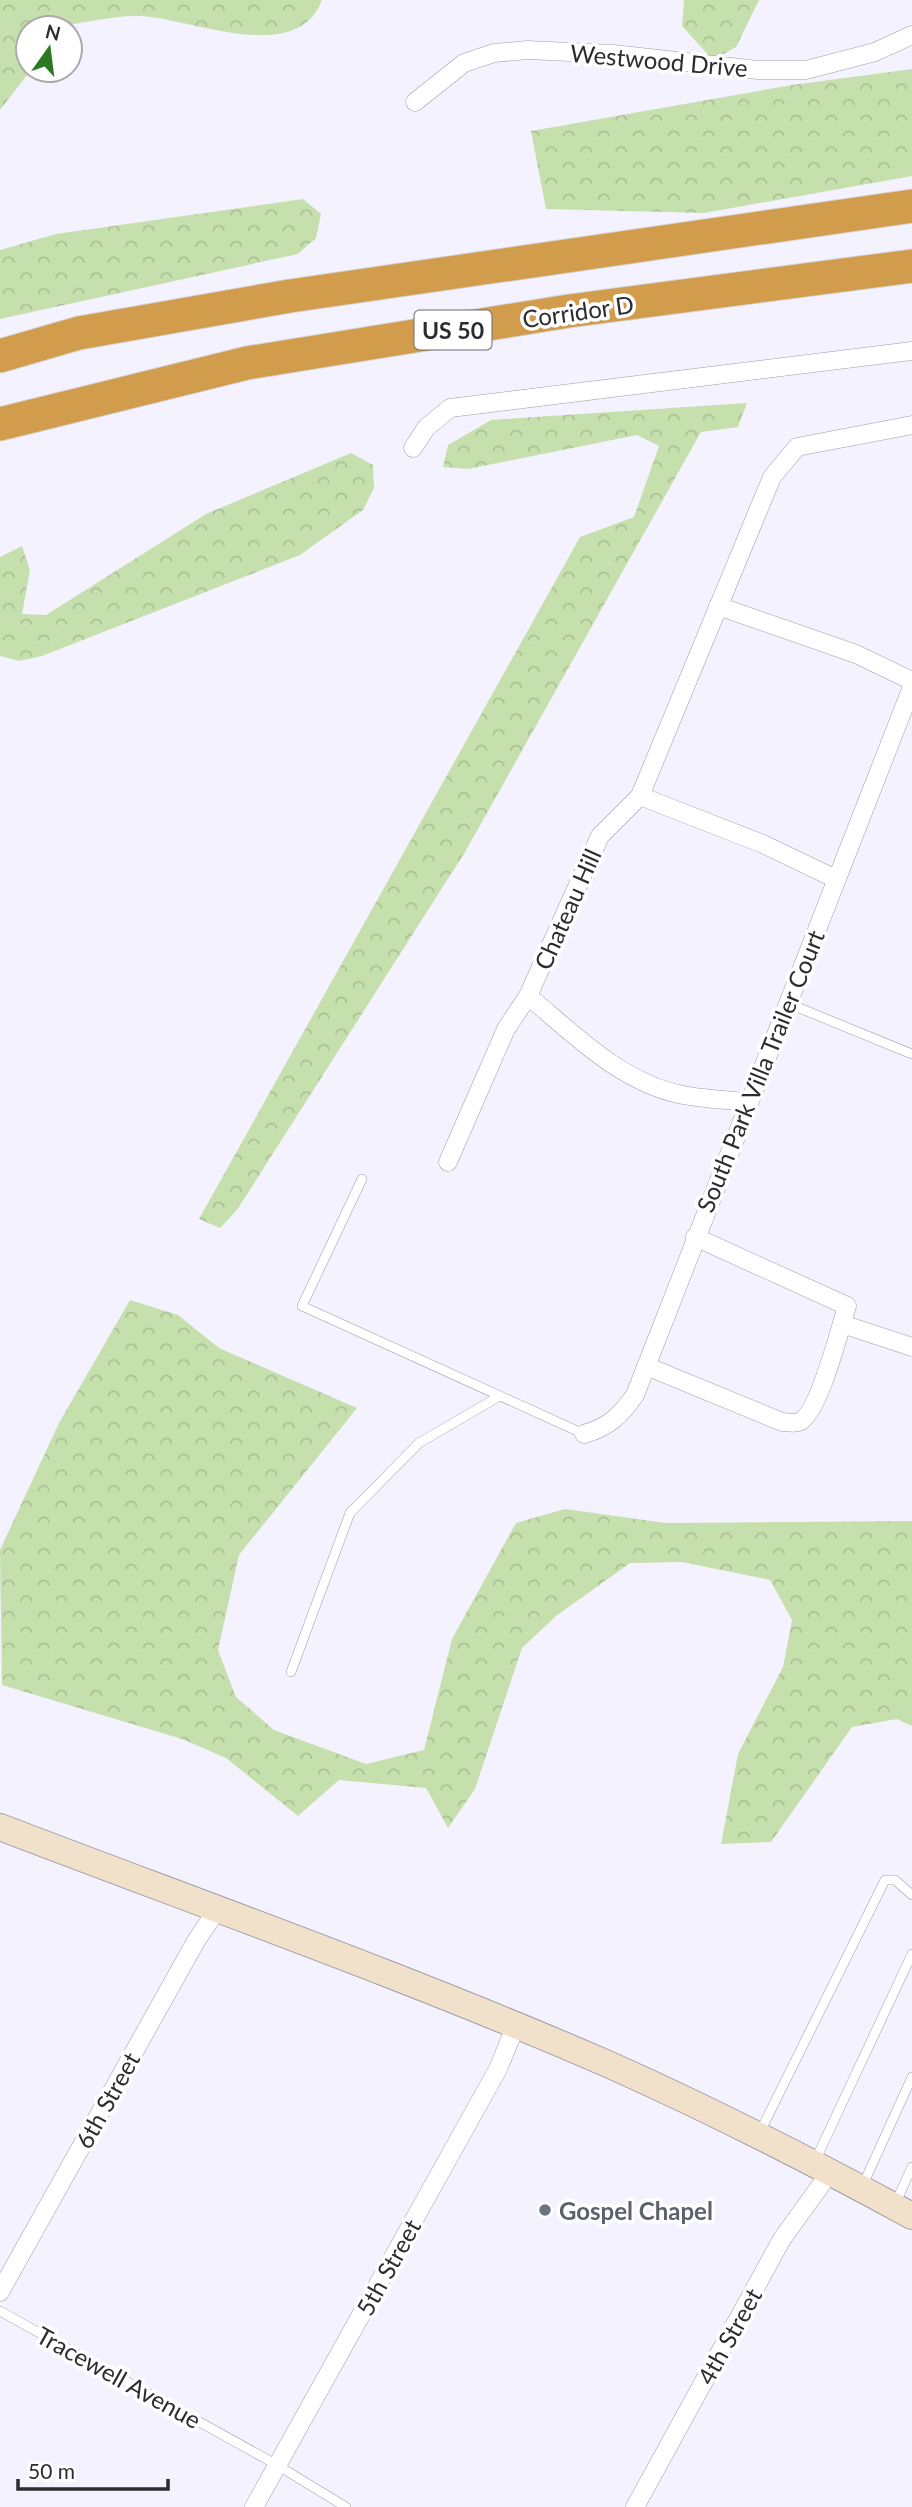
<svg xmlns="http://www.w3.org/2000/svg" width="912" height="2507" viewBox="0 0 912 2507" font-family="Lato,sans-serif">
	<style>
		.forest { fill: url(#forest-crowns) }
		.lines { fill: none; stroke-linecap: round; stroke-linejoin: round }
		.lane-casing { stroke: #9f9ca8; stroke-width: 10 }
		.street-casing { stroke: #9f9ca8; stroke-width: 19 }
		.secondary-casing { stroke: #9f9ca8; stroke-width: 28 }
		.highway-casing { stroke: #d5d5d6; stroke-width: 35 }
		.lane { stroke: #fff; stroke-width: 9 }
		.street { stroke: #fff; stroke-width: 18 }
		.secondary { stroke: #f2e1ca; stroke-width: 26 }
		.highway { stroke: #d29c4d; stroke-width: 33 }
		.worship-dot { fill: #6b7280; stroke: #fff; stroke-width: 2.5 }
		.labels { text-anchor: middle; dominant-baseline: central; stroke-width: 7; stroke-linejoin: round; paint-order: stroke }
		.shield { fill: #fff; stroke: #6b6b6e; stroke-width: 2 }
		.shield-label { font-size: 23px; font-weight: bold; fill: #2c2b30 }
		.street-label { font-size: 24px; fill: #2c2b30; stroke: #fff }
		.worship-label { font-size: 24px; font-weight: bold; fill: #5b616d; stroke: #fff; text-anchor: start }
	</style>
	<defs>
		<pattern id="forest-crowns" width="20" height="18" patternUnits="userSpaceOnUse" patternTransform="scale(1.75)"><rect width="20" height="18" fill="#c6e0ad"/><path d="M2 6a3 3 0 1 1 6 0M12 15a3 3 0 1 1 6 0" fill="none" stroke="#aac095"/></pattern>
	</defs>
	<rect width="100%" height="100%" fill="#f5f2ff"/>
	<!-- forest -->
	<g class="forest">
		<path d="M0,0H322C297,67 190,18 140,16C116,15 89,22 65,25L63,28H28V70H31L0,110Z"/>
		<polygon points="684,0 759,0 736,47 713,60 682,26"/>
		<polygon points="912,69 912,176 704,213 546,209 531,131 792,85"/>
		<polygon points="303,199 321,214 316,238 298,254 0,319 0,250 56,234"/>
		<polygon points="747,403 738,427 701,432 465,852 237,1210 220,1228 199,1219 580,537 634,517 659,446 637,435 468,469 443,467 448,445 491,420"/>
		<polygon points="351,453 373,465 374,488 363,510 300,555 42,656 19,661 0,656 0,557 22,546 30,570 22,614 46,615 206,514"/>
		<polygon points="130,1300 178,1315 219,1348 357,1408 239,1555 218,1650 236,1697 274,1730 366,1764 424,1750 452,1639 516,1523 565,1509 666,1523 912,1521 912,1726 897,1719 852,1727 771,1842 721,1844 738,1754 783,1667 792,1620 770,1580 682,1562 630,1563 556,1616 522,1648 475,1789 448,1828 426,1788 339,1780 298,1816 226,1758 182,1739 2,1685 0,1550 59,1423"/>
	</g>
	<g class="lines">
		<defs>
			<g id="lane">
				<polyline points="787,1003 912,1054"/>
				<polyline points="362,1179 302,1306 584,1434"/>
				<polyline points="291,1672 350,1513 419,1443 498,1397"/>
				<polyline points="759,2134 885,1880 895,1880 912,1895"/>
				<polyline points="815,2161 912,1954"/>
				<polyline points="862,2187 912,2077"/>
				<polyline points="895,2204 912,2167"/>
				<polyline points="0,2311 277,2465 346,2507"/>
			</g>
			<g id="street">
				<polyline points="415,102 464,63 494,53 528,50 613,54 758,70 806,70 875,52 912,35"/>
				<polyline points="413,448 426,428 450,408 912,351"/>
				<polyline points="718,606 856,654 912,681"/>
				<polyline points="640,796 763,844 836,879"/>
				<path d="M528,996C574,1034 621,1083 683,1095C704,1099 726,1100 748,1102"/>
				<polyline points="448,1162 506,1029 528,996 600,836 640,796 772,477 797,447 912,425"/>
				<polyline points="842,1324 912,1347"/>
				<path d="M646,1366L782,1422C787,1422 794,1424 799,1422C819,1414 840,1328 847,1306L695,1237"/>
				<path d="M584,1434C609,1427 620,1416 635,1395L912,687"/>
				<polyline points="0,2292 196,1941 217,1910"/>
				<polyline points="254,2507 498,2069 516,2025"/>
				<polyline points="635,2507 782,2239 831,2171"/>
			</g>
			<path id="secondary" d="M0,1827C204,1905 410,1978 610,2065C713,2111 813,2162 912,2216"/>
			<g id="highway">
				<polyline points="0,356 79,333 290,296 912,206"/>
				<polyline points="0,424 247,363 569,311 912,266"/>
			</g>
		</defs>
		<!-- lane casing -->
		<use href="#lane" class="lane-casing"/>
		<!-- street casing -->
		<use href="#street" class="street-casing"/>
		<!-- secondary casing -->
		<use href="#secondary" class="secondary-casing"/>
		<!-- highway casing -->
		<use href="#highway" class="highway-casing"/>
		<!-- lane -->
		<use href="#lane" class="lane"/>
		<!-- street -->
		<use href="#street" class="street"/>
		<!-- secondary -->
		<use href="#secondary" class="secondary"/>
		<!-- highway -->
		<use href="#highway" class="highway"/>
	</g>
	<!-- markers -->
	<circle class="worship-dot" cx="545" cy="2210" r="7"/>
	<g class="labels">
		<!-- shield labels -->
		<rect class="shield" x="414.5" y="310.5" width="77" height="39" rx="5"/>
		<g class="shield-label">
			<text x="453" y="330">US 50</text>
		</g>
		<!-- street labels -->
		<g class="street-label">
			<text transform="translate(659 60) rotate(5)">Westwood Drive</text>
			<text transform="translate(578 311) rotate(-8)">Corridor D</text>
			<text transform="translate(567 909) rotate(-66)">Chateau Hill</text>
			<text transform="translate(760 1071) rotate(-68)">South Park Villa Trailer Court</text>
			<text transform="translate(107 2100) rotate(-61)">6th Street</text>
			<text transform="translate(388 2267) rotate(-61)">5th Street</text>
			<text transform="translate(729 2336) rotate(-61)">4th Street</text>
			<text transform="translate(119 2377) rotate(29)">Tracewell Avenue</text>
		</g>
		<!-- worship labels -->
		<g class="worship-label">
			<text x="559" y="2210">Gospel Chapel</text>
		</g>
	</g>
	<!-- north arrow -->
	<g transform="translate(49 49) rotate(14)"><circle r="33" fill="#ffffff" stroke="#abaaac" stroke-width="2"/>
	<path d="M0-5L12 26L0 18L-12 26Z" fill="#2b7921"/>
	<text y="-10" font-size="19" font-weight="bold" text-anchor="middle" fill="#2c2b30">N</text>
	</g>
	<!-- scale -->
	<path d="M18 2479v10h150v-10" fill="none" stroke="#2c2b30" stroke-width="3.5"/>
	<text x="28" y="2479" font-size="21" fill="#2c2b30" stroke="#ffffff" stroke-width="5" paint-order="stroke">50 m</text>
</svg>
